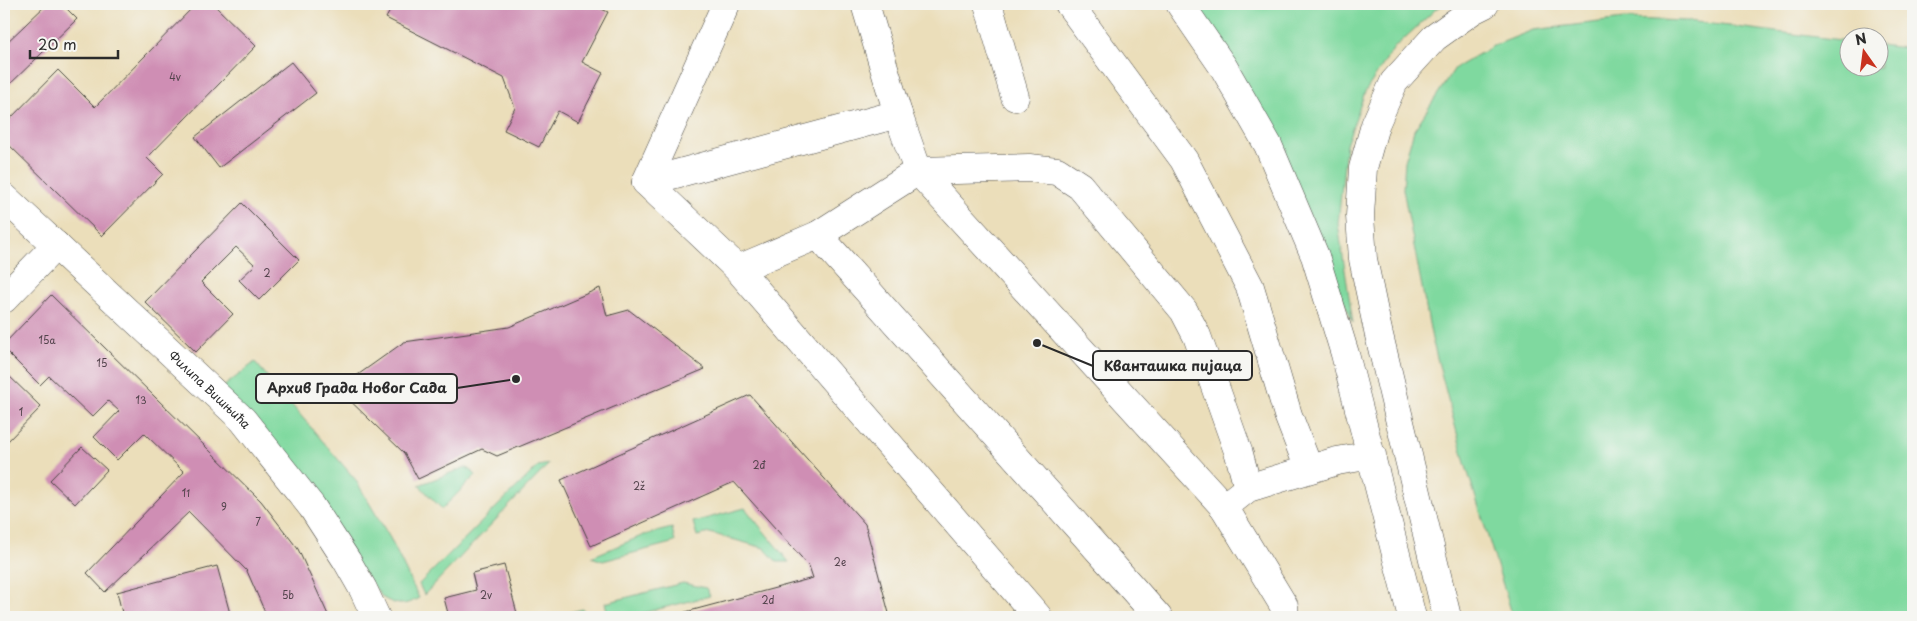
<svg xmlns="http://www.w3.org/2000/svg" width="1917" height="621" viewBox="0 0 1917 621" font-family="'Playpen Sans',sans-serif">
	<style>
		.green { fill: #7fd99f; stroke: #558265 }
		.building { fill: #cf8eb4 }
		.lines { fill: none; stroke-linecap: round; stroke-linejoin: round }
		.minor-casing { stroke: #484640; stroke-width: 29 }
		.major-casing { stroke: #484640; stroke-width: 29 }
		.minor { stroke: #fff; stroke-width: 28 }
		.major { stroke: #fff; stroke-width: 28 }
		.labels { text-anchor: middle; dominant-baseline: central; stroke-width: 4; stroke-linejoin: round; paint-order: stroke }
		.number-label { font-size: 10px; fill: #54444d }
		.street-label { font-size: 12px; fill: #2b2b2b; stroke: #f6f6f2 }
		.leader { fill: none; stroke: #2b2b2b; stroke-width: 2 }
		.callout-dot { fill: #2b2b2b; stroke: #f6f6f2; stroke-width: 2 }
		.callout { fill: #f6f6f2; stroke: #2b2b2b; stroke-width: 2 }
		.callout-label { font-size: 14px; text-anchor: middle; font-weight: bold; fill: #2b2b2b }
	</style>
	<rect width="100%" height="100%" fill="#f6f6f2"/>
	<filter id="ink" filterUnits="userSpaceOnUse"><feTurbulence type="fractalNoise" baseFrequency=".02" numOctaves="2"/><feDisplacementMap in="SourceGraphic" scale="10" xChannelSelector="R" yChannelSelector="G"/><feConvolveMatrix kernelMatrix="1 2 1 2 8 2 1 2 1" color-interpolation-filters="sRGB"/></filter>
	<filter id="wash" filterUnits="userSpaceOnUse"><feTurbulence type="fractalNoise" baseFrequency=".0096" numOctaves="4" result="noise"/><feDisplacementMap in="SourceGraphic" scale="20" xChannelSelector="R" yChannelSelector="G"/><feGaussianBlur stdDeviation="1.12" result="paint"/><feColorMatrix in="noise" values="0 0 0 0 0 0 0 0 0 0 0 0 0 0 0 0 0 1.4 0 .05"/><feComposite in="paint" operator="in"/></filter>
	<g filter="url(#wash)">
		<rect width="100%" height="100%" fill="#ebdeba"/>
		<!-- green -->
		<g class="green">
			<polygon points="1191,4 1446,4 1437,8 1394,48 1365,92 1346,145 1338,224 1353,323 1274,135"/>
			<polygon points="1624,19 1688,21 1849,41 1850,68 1880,68 1880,45 1913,49 1913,617 1513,617 1465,463 1432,339 1403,189 1405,161 1414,130 1455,68 1493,46 1533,30"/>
			<path d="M4,219C9,230 12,243 4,253Z"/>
			<path d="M255,362L355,479L390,538L419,598C404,606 398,606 383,598L222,388Z"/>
			<polygon points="549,464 424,595 419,584 538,466"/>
			<polygon points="466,467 476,475 442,509 419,485"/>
			<polygon points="745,508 789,562 777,562 764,548 710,533 697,536 693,522"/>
			<polygon points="672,528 675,542 603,561 591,557 644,535"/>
			<polygon points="683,583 706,588 710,596 627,617 609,617 605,603"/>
			<polygon points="583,609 585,617 551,617"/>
		</g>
		<g id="blocks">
			<!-- building -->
			<g class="building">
				<polygon points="47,4 62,4 77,19 4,90 4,45"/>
				<polygon points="196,4 213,4 256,46 147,158 163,174 102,236 4,140 4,125 58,70 95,107"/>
				<polygon points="394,4 591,4 608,12 582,62 603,73 578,122 558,111 539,147 504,130 515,108 504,78 386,18"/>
				<polygon points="291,62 316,93 219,168 195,137"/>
				<polygon points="242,203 299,260 259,300 239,280 255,265 236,247 201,282 233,314 196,352 145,302"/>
				<polygon points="600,288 607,316 629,310 705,369 497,456 482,449 418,479 404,453 338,389 404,342 509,327"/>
				<polygon points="51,295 261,501 298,549 329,617 267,617 247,571 189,512 105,592 87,573 184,472 144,433 117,460 94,437 119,411 108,401 92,417 49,376 40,385 4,349 4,344"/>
				<polygon points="4,371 41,407 4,445"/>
				<polygon points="750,395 865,524 890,617 667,617 813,578 809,566 734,482 591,546 561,480"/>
				<polygon points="82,447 107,470 75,504 50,480"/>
				<polygon points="504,565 518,617 449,617 444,598 476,590 472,573"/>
				<polygon points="217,566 231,617 123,617 117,592"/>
			</g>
		</g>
	</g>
	<g filter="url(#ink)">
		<use href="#blocks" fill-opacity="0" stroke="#484640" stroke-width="1"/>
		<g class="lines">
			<defs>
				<g id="minor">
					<polyline points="726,4 646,182 738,269 818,235 918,171 1029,168 1057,171 1080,186 1184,311 1197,336 1239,454 1248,488"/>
					<polyline points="865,4 898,114 918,171 1224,507 1248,488 1337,461 1372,455"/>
					<polyline points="988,4 1015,97"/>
					<polyline points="1069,4 1184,160 1250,287 1288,415 1309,469"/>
					<polyline points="646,182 898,114"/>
					<path id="s1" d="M4,197L243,420L312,507L347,561L363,589L376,617"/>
					<polyline points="818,235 1158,617"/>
					<polyline points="738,269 1038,617"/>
					<polyline points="4,299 56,245"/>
					<polyline points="1224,507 1284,606 1285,617"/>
				</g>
				<g id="major">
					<polyline points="1180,4 1224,68 1268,145 1315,256 1345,354 1412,617"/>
					<polyline points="1447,617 1378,331 1363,259 1360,216 1363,168 1375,125 1394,82 1434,38 1473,10 1485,4"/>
				</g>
			</defs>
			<!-- minor casing -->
			<use href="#minor" class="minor-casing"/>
			<!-- major casing -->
			<use href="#major" class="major-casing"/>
			<!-- minor -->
			<use href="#minor" class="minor"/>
			<!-- major -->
			<use href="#major" class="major"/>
		</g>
	</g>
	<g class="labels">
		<!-- number labels -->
		<g class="number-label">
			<text x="175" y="76">4v</text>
			<text x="267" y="272">2</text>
			<text x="47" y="339">15a</text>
			<text x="102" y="362">15</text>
			<text x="141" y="399">13</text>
			<text x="21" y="411">1</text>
			<text x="759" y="464">2đ</text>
			<text x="639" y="485">2ž</text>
			<text x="186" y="492">11</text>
			<text x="224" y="506">9</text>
			<text x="258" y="521">7</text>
			<text x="840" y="561">2e</text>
			<text x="288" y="594">5b</text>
			<text x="486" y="594">2v</text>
			<text x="768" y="599">2d</text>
		</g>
		<!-- street labels -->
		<g class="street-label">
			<text stroke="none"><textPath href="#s1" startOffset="282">Филипа Вишњића</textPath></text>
		</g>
	</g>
	<!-- callouts -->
	<path class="leader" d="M1037 343L1093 366M516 379L457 388"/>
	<g class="callout-dot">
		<circle cx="1037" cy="343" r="5"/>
		<circle cx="516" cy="379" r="5"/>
	</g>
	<g class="callout">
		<rect x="1093" y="351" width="159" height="29" rx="5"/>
		<rect x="256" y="374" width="201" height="29" rx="5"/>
	</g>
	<g class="callout-label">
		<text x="1173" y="371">Кванташка пијаца</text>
		<text x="357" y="393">Архив Града Новог Сада</text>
	</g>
	<!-- margin -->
	<rect width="1917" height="621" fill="none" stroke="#f6f6f2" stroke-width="20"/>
	<!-- north arrow -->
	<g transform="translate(1864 52) rotate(346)"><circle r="24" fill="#f6f6f2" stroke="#a5a5a2"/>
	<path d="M0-4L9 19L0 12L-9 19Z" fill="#c8321e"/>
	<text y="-8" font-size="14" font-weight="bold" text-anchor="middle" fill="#2b2b2b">N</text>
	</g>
	<!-- scale -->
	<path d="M30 50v8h88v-8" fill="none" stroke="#2b2b2b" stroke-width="2.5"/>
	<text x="38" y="50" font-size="15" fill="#2b2b2b" stroke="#f6f6f2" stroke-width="4" paint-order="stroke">20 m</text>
</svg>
